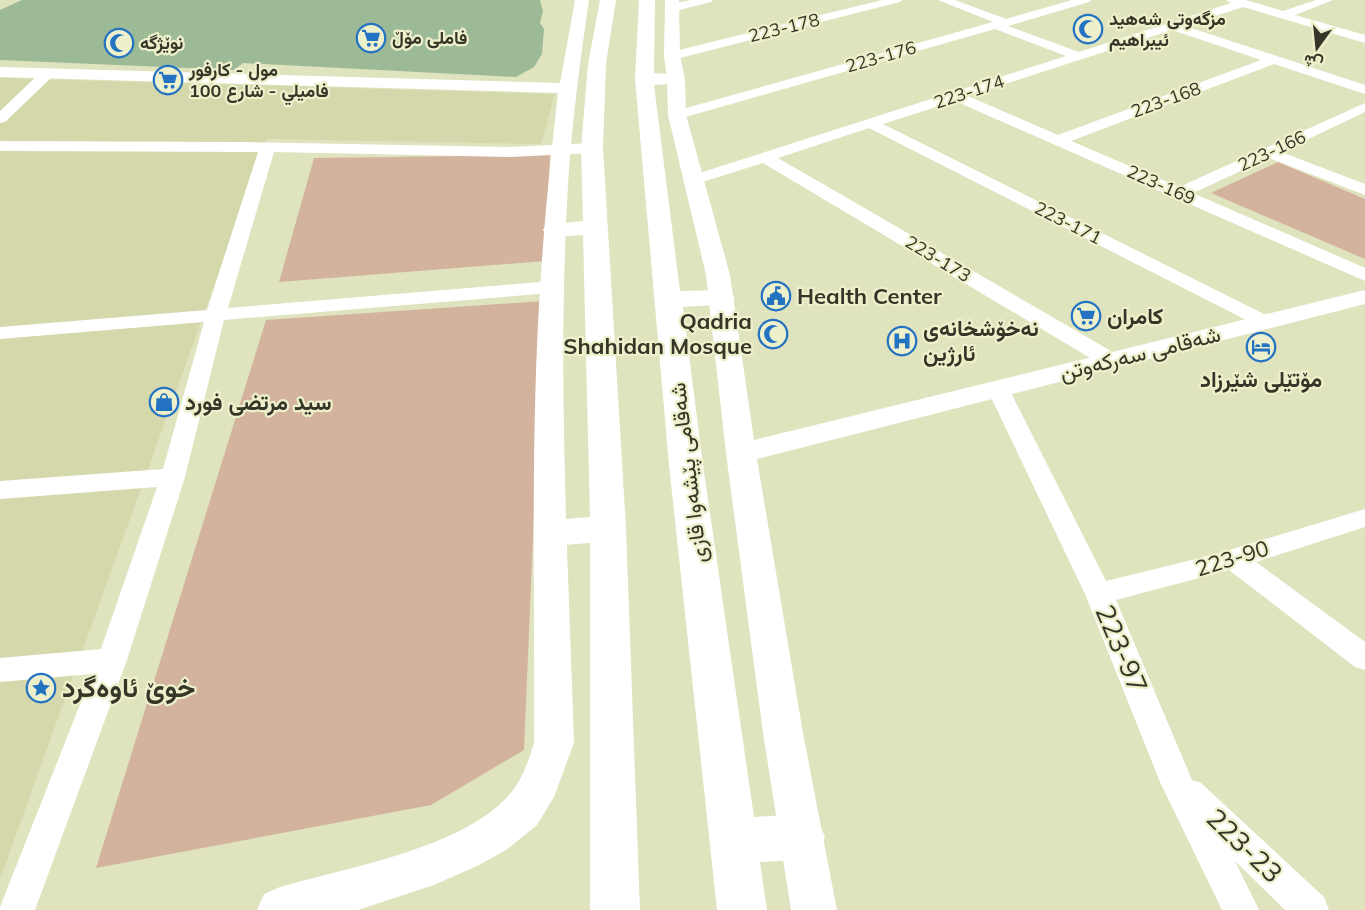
<svg xmlns="http://www.w3.org/2000/svg" width="1365" height="910" viewBox="0 0 1365 910" font-family="Mulish,Vazirmatn,sans-serif">
<rect width="100%" height="100%" fill="#dfe3be"/>
<path fill="#d4d8ab" d="M0,78L555,94L541,144L267,139L0,879Z"/>
<g fill="#d3b39e">
<path d="M550,155L546,261L279,282L314,158Z"/>
<path d="M1278,162L1365,199V259L1211,193Z"/>
<path d="M543,301L524,750L431,805L96,868L266,320Z"/>
</g>
<path fill="#9dba96" d="M22,0H540L543,11L540,23L544,29L542,54L534,67L516,77L243,63L234,70L0,60V10Z"/>
<g fill="none" stroke-linecap="round" stroke-linejoin="round">
<g fill="#fff" fill-rule="evenodd">
<path d="M691,0H713L711,2L671,12L665,8L667,5Z"/>
<path d="M882,0H902L900,2L672,60L665,56L667,53Z"/>
<path d="M938,0H955L1006,19L1072,0H1091L1089,2L1008,26L1079,52L1231,3L1226,0H1246L1283,11L1316,0H1333L1295,15L1365,35V43L1243,7L1185,26L1365,85V94L1274,64L1071,141L1179,187L1365,103V112L1281,152L1365,184V195L1269,158L1193,193L1365,268V281L955,101L883,124L1272,318L1275,322L1272,326H1258L869,128L778,158L1118,355L1121,360L1118,365L1110,366L1102,365L763,163L699,183H687L685,180L687,177L1066,56L995,29L682,118H672L670,115L672,112L993,22ZM1172,30L1261,60L1058,135L968,96Z"/>
<path d="M47,70L54,74L52,77L5,122L0,123V111L42,71Z"/>
<path d="M0,141L240,142L510,147L592,143L600,148L592,153L510,157L274,152L228,308L552,281L559,283L562,287L559,291L552,293L224,320L185,477L127,660L35,910H0V907L92,674L0,682V658L101,649L157,487L0,499V481L163,469L204,322L0,339V327L207,310L258,152L0,151Z"/>
<path d="M998,382L1006,384L1009,389L1106,581L1216,554L1365,509V527L1256,562L1365,642V670L1355,667L1229,570L1116,600L1192,780L1201,783L1324,897L1329,910H1285L1235,861L1259,910H1222L1160,782L1085,594L987,389L990,384Z"/>
</g>
<g fill="#fff" fill-rule="evenodd">
<path d="M575,0H589C580,62 572,122 568,184C557,370 568,557 574,743L554,797L537,825L506,850L479,865L434,885L358,910H257L264,894L280,887C346,868 462,848 508,796C522,781 528,762 534,743C535,587 530,430 541,274C545,213 551,153 558,93L0,77V67L560,83Z"/>
<path d="M665,0H679L680,56L685,79L686,115L730,275L754,440L1365,290V304L757,459L803,733L837,910H791L763,733L726,453L706,275L668,115L667,79L664,56Z"/>
</g>
<g fill="#fff" fill-rule="evenodd">
<path d="M600,0H616L606,64L603,148L626,528L640,910H590V543L552,546L539,542L534,533L539,524L552,520L590,517L583,235L555,237L546,235L543,230L546,225L583,221L581,148L588,64Z"/>
<path d="M639,0H655L654,73L683,75L685,79L683,83L654,85L680,291L721,290L731,292L735,298L731,304L683,307L703,465L754,817L801,814L818,821L825,837L818,853L801,860L760,862L767,910H717L669,465L635,79Z"/>
</g>
</g>
<defs>
<g id="mosque-ring" transform="scale(1.5)"><circle r="9.5" fill="#edf0ca" stroke="#2473c2" stroke-width="1.5"/><path d="M3.5-4.9A6 6 0 1 0 3.5 4.9A5 5 0 1 1 3.5-4.9Z" fill="#2473c2"/></g>
<g id="supermarket-ring" transform="scale(1.5)"><circle r="9.5" fill="#edf0ca" stroke="#2473c2" stroke-width="1.5"/><path d="M-6-5.5h2.5l.6 2H6L4.5 2H-2.5L-4.4-4H-6ZM-1.5 3.2a1.3 1.3 0 1 0 .1 0ZM3 3.2a1.3 1.3 0 1 0 .1 0Z" fill="#2473c2"/></g>
<g id="civic-ring" transform="scale(1.5)"><circle r="9.5" fill="#edf0ca" stroke="#2473c2" stroke-width="1.5"/><path d="M-.6-6.5H3V-4.5H.6V-3L4-1V1h2V6H-6V1h2V-1L-.6-3ZM-1.2 2.5V6h2.4V2.5Z" fill="#2473c2"/></g>
<g id="hospital-ring" transform="scale(1.5)"><circle r="9.5" fill="#edf0ca" stroke="#2473c2" stroke-width="1.5"/><path d="M-5-5h3v3.5h4V-5h3V5h-3V1.5h-4V5h-3Z" fill="#2473c2"/></g>
<g id="hotel-ring" transform="scale(1.5)"><circle r="9.5" fill="#edf0ca" stroke="#2473c2" stroke-width="1.5"/><path d="M-6-4.5h1.5V1H6V5H4.5V3h-9V5H-6ZM-4 0a1.8 1.8 0 1 1 3.6 0ZM.5 0V-2.5h3Q6-2.5 6 0Z" fill="#2473c2"/></g>
<g id="shop-ring" transform="scale(1.5)"><circle r="9.5" fill="#edf0ca" stroke="#2473c2" stroke-width="1.5"/><path d="M-5-2.5h2.3a2.7 3.5 0 0 1 5.4 0H5L5.5 6h-11ZM-1.5-2.5h3a1.5 2.3 0 0 0-3 0Z" fill="#2473c2"/></g>
<g id="sight-ring" transform="scale(1.5)"><circle r="9.5" fill="#edf0ca" stroke="#2473c2" stroke-width="1.5"/><path d="M0-6L1.8-2.2L6-1.7L2.9 1.2L3.7 5.4L0 3.3L-3.7 5.4L-2.9 1.2L-6-1.7L-1.8-2.2Z" fill="#2473c2"/></g>
</defs>
<g fill-rule="evenodd">
<use href="#mosque-ring" x="1088" y="29"/>
<use href="#supermarket-ring" x="371" y="38"/>
<use href="#mosque-ring" x="119" y="43"/>
<use href="#supermarket-ring" x="168" y="80"/>
<use href="#civic-ring" x="776" y="296"/>
<use href="#supermarket-ring" x="1086" y="316"/>
<use href="#mosque-ring" x="773" y="334"/>
<use href="#hospital-ring" x="902" y="341"/>
<use href="#hotel-ring" x="1261" y="347"/>
<use href="#shop-ring" x="164" y="402"/>
<use href="#sight-ring" x="41" y="688"/>
</g>
<g text-anchor="middle" stroke-width="4.5" stroke-linejoin="round" paint-order="stroke">
<g font-size="18" font-weight="bold" fill="#353628" stroke="#edf0ca" text-anchor="start">
<text x="1109" y="25">مزگەوتی شەهید<tspan x="1109" dy="21">ئیبراهیم</tspan></text>
<text x="392" y="44">فاملی مۆڵ</text>
<text x="140" y="49">نوێژگە</text>
<text x="189" y="76">مول - كارفور<tspan x="189" dy="21">فاميلي - شارع 100</tspan></text>
</g>
<g font-size="18" fill="#353628" stroke="#edf0ca">
<text transform="translate(784 28) rotate(-14)" y="6">223-178</text>
<text transform="translate(881 57) rotate(-16)" y="6">223-176</text>
<text transform="translate(969 92) rotate(-18)" y="6">223-174</text>
<text transform="translate(1166 100) rotate(-20)" y="6">223-168</text>
<text transform="translate(1272 151) rotate(-25)" y="6">223-166</text>
<text transform="translate(1161 185) rotate(24)" y="6">223-169</text>
<text transform="translate(1068 223) rotate(27)" y="6">223-171</text>
<text transform="translate(938 259) rotate(31)" y="6">223-173</text>
</g>
<g font-size="22" font-weight="bold" fill="#353628" stroke="#edf0ca" text-anchor="start">
<text x="797" y="304">Health Center</text>
<text x="1107" y="324">كامران</text>
<text x="752" y="329" text-anchor="end">Qadria<tspan x="752" dy="25">Shahidan Mosque</tspan></text>
<text x="923" y="336">نەخۆشخانەی<tspan x="923" dy="25">ئارژین</tspan></text>
<text x="1261" y="387" text-anchor="middle">مۆتێلی شێرزاد</text>
<text x="185" y="410">سيد مرتضى فورد</text>
</g>
<g font-size="22" fill="#353628" stroke="#edf0ca">
<text transform="translate(1140 353) rotate(-14)" y="8">شەقامی سەرکەوتن</text>
<text transform="translate(688 473) rotate(-97)" y="8">شەقامی پێشەوا قازی</text>
<text transform="translate(1232 558) rotate(-17)" y="8">223-90</text>
</g>
<g font-size="27" fill="#353628" stroke="#edf0ca">
<text transform="translate(1121 649) rotate(67)" y="9">223-97</text>
<text transform="translate(1244 846) rotate(44)" y="9">223-23</text>
</g>
<g font-size="27" font-weight="bold" fill="#353628" stroke="#edf0ca" text-anchor="start">
<text x="62" y="697">خوێ ئاوەگرد</text>
</g>
</g>
<g transform="translate(1317 48) rotate(195)" stroke="#edf0ca" stroke-width="4.5" paint-order="stroke">
<path d="M0-4.5L10 22L0 15L-10 22Z" fill="#353628"/>
<text y="-9" font-size="16" font-weight="bold" text-anchor="middle" fill="#353628">ش</text>
</g>
</svg>
